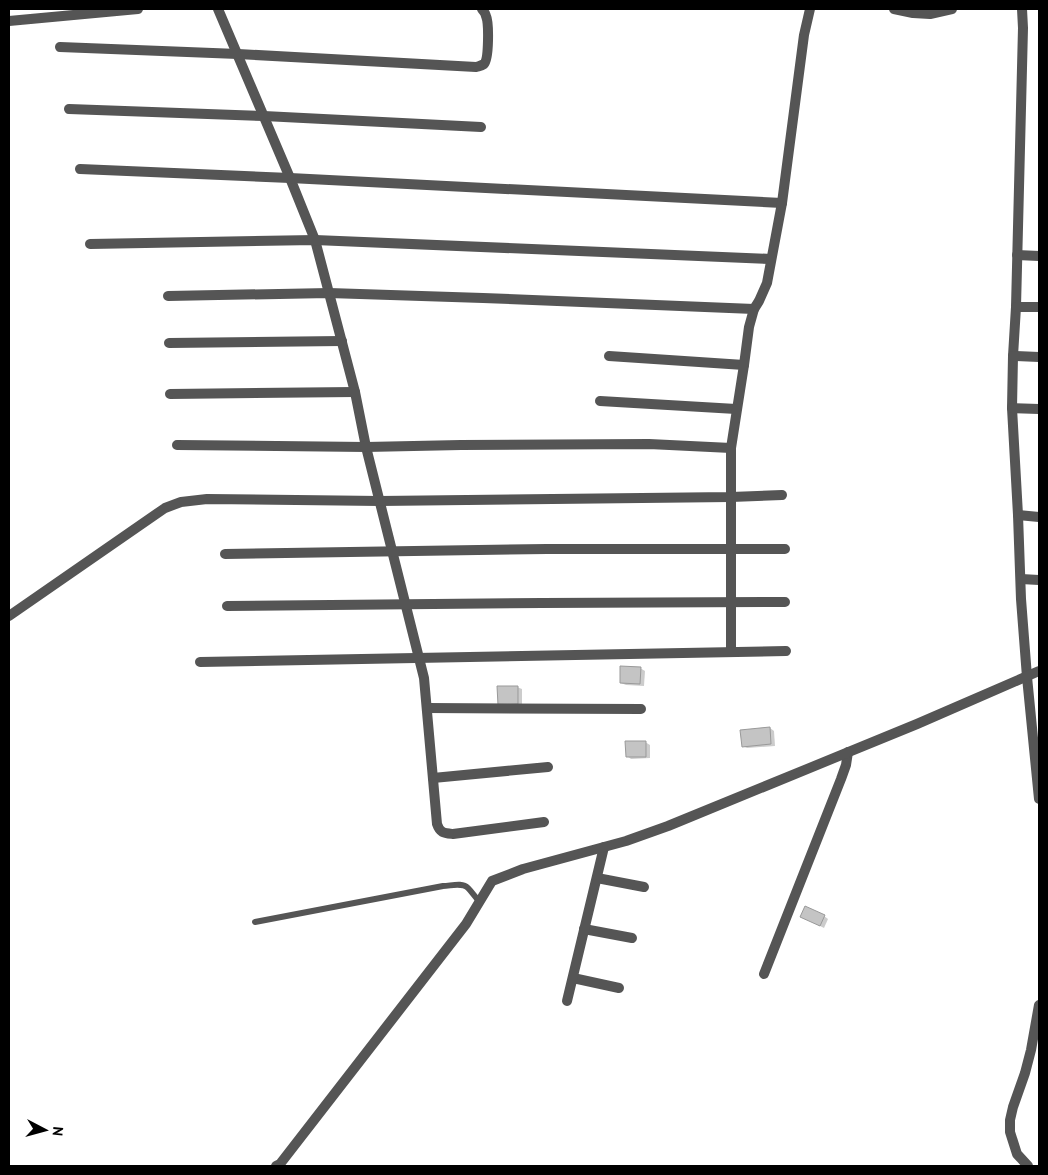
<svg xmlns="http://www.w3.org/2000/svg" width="1048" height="1175" viewBox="0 0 1048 1175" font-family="'PT Sans',sans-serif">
<rect width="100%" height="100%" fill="#fff"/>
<g fill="#0003">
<path d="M640,668L645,671L644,686L626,685L621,683Z"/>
<path d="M517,687L522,689V706L504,707Z"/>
<path d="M770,728L774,731L775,746L747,748L743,746Z"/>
<path d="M645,742L650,745V758L631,759L627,756Z"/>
<path d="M824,916L828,919L824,928L806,919Z"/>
</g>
<g fill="#c4c4c4" stroke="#999">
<path d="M620,666L641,667L640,684L620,683Z"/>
<path d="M497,686H518V704L498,705Z"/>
<path d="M770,727L771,744L742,747L740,730Z"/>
<path d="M625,741H646V757H626Z"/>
<path d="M805,906L825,915L820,926L800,917Z"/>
</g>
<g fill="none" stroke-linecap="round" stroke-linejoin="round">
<path stroke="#555" stroke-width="6" d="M255,922L443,886C451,886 462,882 468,888C472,892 475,897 479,901"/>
<g stroke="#555" stroke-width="10">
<path d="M218,9L290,178L315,240L329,293L355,392L366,447L424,678L437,824C440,833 444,833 453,834L544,822"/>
<path d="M894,9L913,13L930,14L952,9"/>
<path d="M1022,9L1023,28L1016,307L1013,356L1012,408L1018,515L1021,599L1027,677L1039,799"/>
<path d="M9,21L138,9"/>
<path d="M60,47L238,54L476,67C479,66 481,66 484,64C489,59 489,23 486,16C485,12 484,12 482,9"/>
<path d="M69,109L264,116L481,127"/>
<path d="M80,169L290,178L782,203"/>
<path d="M90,244L315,240L771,259"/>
<path d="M1017,255L1039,256"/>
<path d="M168,296L329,293L483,298L754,309"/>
<path d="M1016,307H1039"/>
<path d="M169,343L342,341"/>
<path d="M609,356L744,365"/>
<path d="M1013,356L1039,357"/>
<path d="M170,394L355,392"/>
<path d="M600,401L736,409"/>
<path d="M1012,408L1039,409"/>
<path d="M177,445L366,447L461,445L649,444L731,448"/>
<path d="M1018,515L1039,517"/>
<path d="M225,554L547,549H785"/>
<path d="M1021,579L1039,580"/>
<path d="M227,606L542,603L785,602"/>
<path d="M9,616L165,508L181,502L207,499L380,501L731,497L782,495"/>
<path d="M731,652V448L744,365L749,327L754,309L759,301L767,283L782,203L804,35L810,9"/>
<path d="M200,662L786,651"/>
<path d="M427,708L641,709"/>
<path d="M433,778L548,767"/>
<path d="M597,878L644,887"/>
<path d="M584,929L632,938"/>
<path d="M764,974L841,779L846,765L848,752"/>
<path d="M573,978L619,988"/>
<path d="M567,1001L604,847"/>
<path d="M276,1166L280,1164L466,924L492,881L523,869L626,841L668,826L917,724L1039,671"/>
<path d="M1028,1166L1017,1154L1010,1132V1120L1013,1107L1025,1073L1031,1050L1039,1005"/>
</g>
</g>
<rect width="1048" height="1175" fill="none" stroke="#000000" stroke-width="20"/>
<g transform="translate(45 1130) rotate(96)" stroke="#ffffff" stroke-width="4" paint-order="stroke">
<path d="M0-4L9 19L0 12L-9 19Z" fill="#000000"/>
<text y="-8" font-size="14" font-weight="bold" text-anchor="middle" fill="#000000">N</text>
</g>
</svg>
